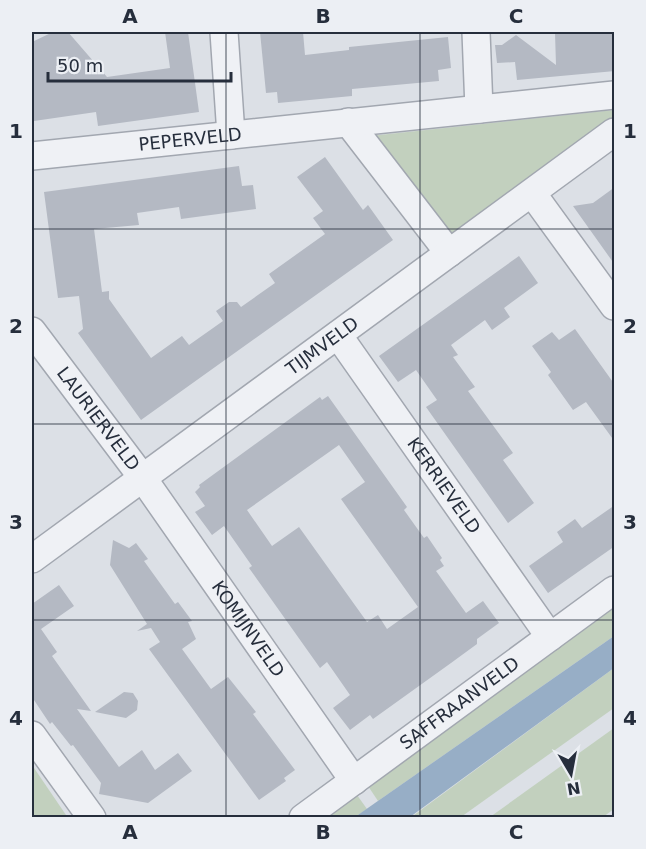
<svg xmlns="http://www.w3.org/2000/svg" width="646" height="849" viewBox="0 0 646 849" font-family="'DejaVu Sans',sans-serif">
<rect width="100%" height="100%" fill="#dce0e6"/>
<g fill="#c2d0be">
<path d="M614,110V133L458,244L370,136Z"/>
<path d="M614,602V636L378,801L364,780Z"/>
<path d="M614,668V708L461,817L410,818Z"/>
<path d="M614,728V809L603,817H490Z"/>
<path d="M32,765L66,815L67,817H32Z"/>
<path d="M352,788L367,809L355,817L311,818Z"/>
</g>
<path fill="#97aec6" d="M614,636V668L410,817H355Z"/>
<g fill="#b4b9c3" fill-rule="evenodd">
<path d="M53,32H68L107,77L170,68L165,32H188L199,112L98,126L96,112L34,121L32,113V42Z"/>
<path d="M260,32H303L305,55L349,50V47L448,37L451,68L438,70L439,81L352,89V96L278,103L277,92L266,93Z"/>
<path d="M615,32V71L517,80L515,62L497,63L495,45H502L516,35L556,65L555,33Z"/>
<path d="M325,157L363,210L368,205L393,240L141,420L78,333L83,329L79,296L58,298L44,192L239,166L242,186L253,185L256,209L181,219L179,207L137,213L139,225L94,229L102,292L109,291V299L151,358L182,336L189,345L223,321L216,311L229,302H237L241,307L275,283L269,274L325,234L313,218L323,211L297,177Z"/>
<path d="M615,187V265L573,206L593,203Z"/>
<path d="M519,256L538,283L504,308L510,317L492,330L485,320L451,345L458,355L453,357L475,387L468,391L513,453L503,460L534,503L508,523L426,407L437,400L416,370L398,382L379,356Z"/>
<path d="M575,329L615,385V442L586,402L573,410L548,375L551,372L532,346L552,332L559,340Z"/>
<path d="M328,396L407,507L404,510L424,538L427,536L442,558L440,560L444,566L436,571L466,613L483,601L499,623L477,639V644L451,663L373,719L370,715L350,730L333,708L350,695L327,662L320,668L249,568L252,566L224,526L212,535L195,512L205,506L195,492L200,487L199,485L320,397L322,400ZM339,445L365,482L341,499L418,607L387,629L378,615L367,622L299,527L272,546L247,510Z"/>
<path d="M615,505V546L548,593L529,566L563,542L557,532L575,519L582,528Z"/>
<path d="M113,540L129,548L136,543L148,559L144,561L175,604L178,602L192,621L188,622L196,639L182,649L211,689L228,677L256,712L253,714L295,770L284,778L286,781L259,800L149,649L160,642L151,628L137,631L147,624L110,565Z"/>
<path d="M59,585L74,606L41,629L57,652L52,656L91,711L77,709L119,767L142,750L155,770L178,753L192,771L148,803L99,794L101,783L73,745L71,746L52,722L50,724L32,697V604Z"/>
<path d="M124,692L133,693L138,701L137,710L126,718L95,712Z"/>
</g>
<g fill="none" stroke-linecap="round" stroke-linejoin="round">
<g stroke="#a2a7b0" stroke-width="30">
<g id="minor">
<path d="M224,32L231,135"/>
<path d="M476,32L479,109"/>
<path d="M348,122L449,253"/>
<path id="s1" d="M32,156L614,95"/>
<path d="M532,193L614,306"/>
<path id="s2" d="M32,331L142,477L354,781"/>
<path id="s3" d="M338,335L550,637"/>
<path id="s4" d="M32,559L614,132"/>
<path d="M32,735L92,818"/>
<path id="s5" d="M303,818L614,590"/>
</g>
</g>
<use href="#minor" stroke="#eff1f5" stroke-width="27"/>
</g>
<path fill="none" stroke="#262e3c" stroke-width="1.5" stroke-opacity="0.55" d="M226,32V818M420,32V818M32,229H614M32,424H614M32,620H614"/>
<g text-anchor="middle" stroke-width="6" stroke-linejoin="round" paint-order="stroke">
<g font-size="18" fill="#262e3c" stroke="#eceff4">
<text dy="6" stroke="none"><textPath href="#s1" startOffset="159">PEPERVELD</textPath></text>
<text dy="6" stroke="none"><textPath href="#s4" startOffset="360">TIJMVELD</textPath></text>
<text dy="6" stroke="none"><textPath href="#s2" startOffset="110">LAURIERVELD</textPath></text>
<text dy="6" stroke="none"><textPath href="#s3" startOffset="184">KERRIEVELD</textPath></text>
<text dy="6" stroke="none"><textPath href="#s2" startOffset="368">KOMIJNVELD</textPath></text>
<text dy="6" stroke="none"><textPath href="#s5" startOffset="194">SAFFRAANVELD</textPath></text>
</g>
</g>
<rect width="646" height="849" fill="none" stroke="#eceff4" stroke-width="66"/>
<g transform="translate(571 774) rotate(170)" stroke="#eceff4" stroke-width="4.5" paint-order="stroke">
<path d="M0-4.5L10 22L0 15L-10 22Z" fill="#262e3c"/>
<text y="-9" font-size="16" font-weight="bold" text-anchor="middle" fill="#262e3c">N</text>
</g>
<path d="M48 72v9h183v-9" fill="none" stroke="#262e3c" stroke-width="3"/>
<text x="57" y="72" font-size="18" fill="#262e3c" stroke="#eceff4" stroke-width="4.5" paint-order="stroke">50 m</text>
<rect x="33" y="33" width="580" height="783" fill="none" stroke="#262e3c" stroke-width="2"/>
<g font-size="20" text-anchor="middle" font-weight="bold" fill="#262e3c">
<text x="130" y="23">A</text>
<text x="323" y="23">B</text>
<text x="516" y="23">C</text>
<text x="16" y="138">1</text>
<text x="630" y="138">1</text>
<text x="16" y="333">2</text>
<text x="630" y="333">2</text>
<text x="16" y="529">3</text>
<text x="630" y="529">3</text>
<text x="16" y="725">4</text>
<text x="630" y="725">4</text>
<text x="130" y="839">A</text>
<text x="323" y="839">B</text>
<text x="516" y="839">C</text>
</g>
</svg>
